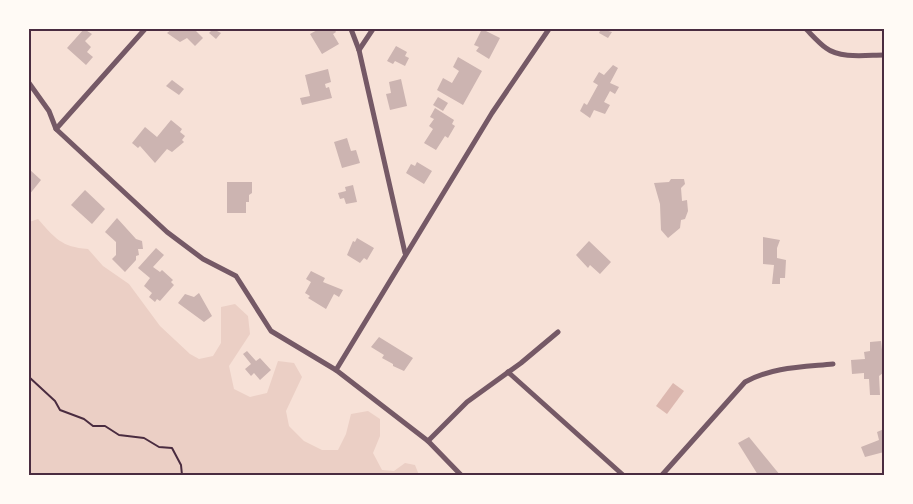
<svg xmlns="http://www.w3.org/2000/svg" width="913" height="504" viewBox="0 0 913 504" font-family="'Varela Round',sans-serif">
<rect width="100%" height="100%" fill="#f7e1d7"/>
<path fill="#ebcfc5" d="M38,219C55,238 61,247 88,249L103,266L129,284L160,326L190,354L199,359L213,356L221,343V307L235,304L248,316L250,334L229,366L234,389L250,397L267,393L278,361L294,363L302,377L286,411L289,426L304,441L322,450H338L346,434L351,414L368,411L380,419V436L373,453L382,470L394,471L405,463L415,465L419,475H29V222Z"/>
<path fill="#dcb8b0" d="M673,383L684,391L667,414L656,406Z"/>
<g fill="#ccb4b1">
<path d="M84,29L92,34L85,41L91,47L87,52L93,57L86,65L67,48Z"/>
<path d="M172,29H196L195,30L203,38L195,46L187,38L180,42L167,33Z"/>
<path d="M213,29L221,33L216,39L209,33Z"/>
<path d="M319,29H334L336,32L333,34L339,44L322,54L310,34Z"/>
<path d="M482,29L500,38L489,59L476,51L479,47L474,45Z"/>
<path d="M601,29L612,32L608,38L599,33Z"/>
<path d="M396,46L407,52L405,56L409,58L405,66L395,61L393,64L387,61Z"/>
<path d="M458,57L482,71L463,105L437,90L443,78L452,83L459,71L453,67Z"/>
<path d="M613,65L618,68L610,83L619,87L615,94L610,91L604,102L610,105L605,114L594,110L590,118L580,111L584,103L587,105L598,85L593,82L599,72L604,75Z"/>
<path d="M328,69L331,82L325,84L326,88L329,87L332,98L302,105L300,98L310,96L305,75Z"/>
<path d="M401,79L407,106L390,110L386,94L391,93L389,82Z"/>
<path d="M172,80L184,89L179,95L166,86Z"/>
<path d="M438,97L448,103L443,111L433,105Z"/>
<path d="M435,108L454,120L452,124L455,126L448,138L445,136L436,150L424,143L433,129L429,126L434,119L430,117Z"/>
<path d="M171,120L182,129L180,132L185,136L182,140L184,142L172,152L167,149L155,163L140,146L138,148L132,143L145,127L157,137Z"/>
<path d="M347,138L351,151L356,150L360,163L342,168L334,142Z"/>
<path d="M417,162L432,171L424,184L406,173L411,164L415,166Z"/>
<path d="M29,169L41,180L29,195Z"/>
<path d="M671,179H684L685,184L681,188L682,201L687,200L688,211L685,219L681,220L680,228L668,238L661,230L660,204L654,183L669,182Z"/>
<path d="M227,182H252V193L249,195V202H246V213H227Z"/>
<path d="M353,185L357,202L346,204L344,198L340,199L338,193L346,191L345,187Z"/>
<path d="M85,190L105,209L92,224L71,205Z"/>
<path d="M117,218L136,239L142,241L143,249H138L139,255L136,256V260L125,272L112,259L116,255V242L105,232Z"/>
<path d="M763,237L780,240L777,248V258L786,260L785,278H780V284H772L774,265L763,264Z"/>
<path d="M357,238L374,248L367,260L364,258L360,263L347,255L353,241L355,242Z"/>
<path d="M589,241L611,262L600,274L590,265L588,268L576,255Z"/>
<path d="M156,248L164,255L153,267L160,272L162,270L173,280L171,282L174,285L160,301L157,299L155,302L149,297L152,293L144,286L150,278L138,268Z"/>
<path d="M311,271L325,278L323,282L343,290L339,297L334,294L326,309L308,298L310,296L305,293L311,282L306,279Z"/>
<path d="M199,293L212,316L204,322L178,303L185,294L194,297Z"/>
<path d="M379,337L413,358L404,371L393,366V364L382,358L384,355L371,347Z"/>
<path d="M881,341L884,367L883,373L879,376L880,395H870L869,379H864V373L852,374L851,360L865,359L864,352L870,351V342Z"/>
<path d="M247,351L256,361L260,358L271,370L260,380L254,373L251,376L245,369L251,364L243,354Z"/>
<path d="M884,429V452L865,457L861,447L879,440L877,432Z"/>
<path d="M749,437L780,475H758L738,443Z"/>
</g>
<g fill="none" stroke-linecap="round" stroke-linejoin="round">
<path stroke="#4a2c40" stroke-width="2" d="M29,377L55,401L60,410L84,419L93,426H105L119,435L144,438L159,447L172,448L181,465L182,475"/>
<g stroke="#755966" stroke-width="5">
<path d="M351,29L359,50L405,253"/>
<path d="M806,29C812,35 819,43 826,48C840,59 867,55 884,55"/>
<path d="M359,50L373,29"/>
<path d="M29,83L49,111L56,129L167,232L203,259L236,276L271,331L336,370L428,441L461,475"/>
<path d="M56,129L145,29"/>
<path d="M336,370L492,113L549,29"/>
<path d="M508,372L623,475"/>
<path d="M428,441L467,402L521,363L558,332"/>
<path d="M662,475L745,382C772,367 802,367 833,364"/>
</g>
</g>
<rect width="913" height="504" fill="none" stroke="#fffaf5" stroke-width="60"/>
<rect x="30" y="30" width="853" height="444" fill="none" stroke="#4a2c40" stroke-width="2"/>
</svg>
